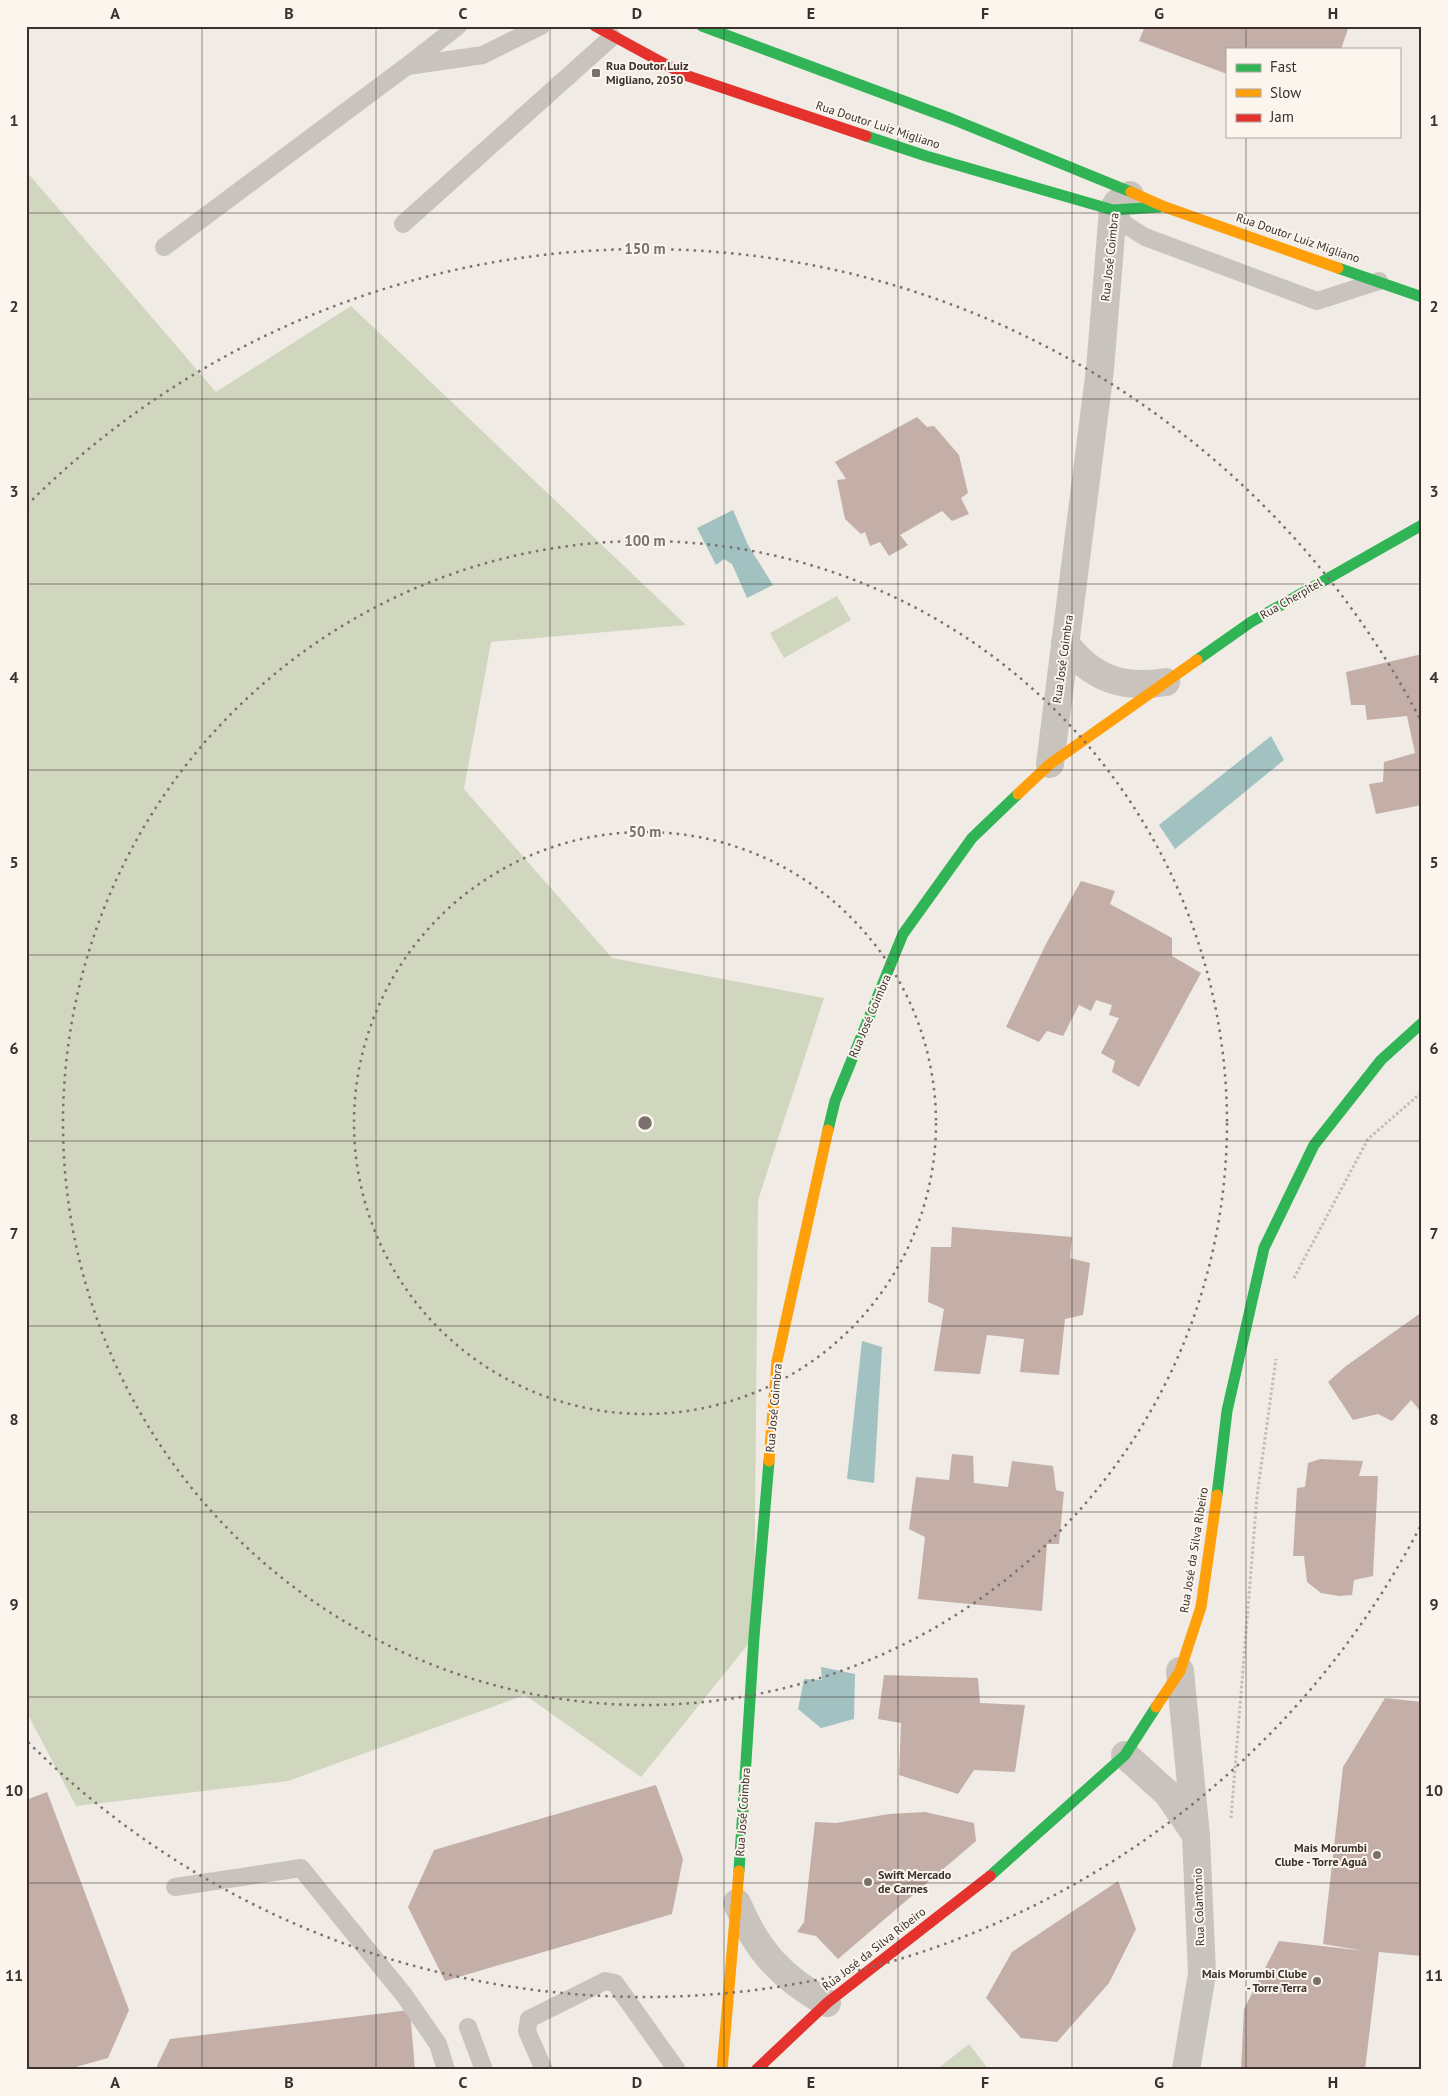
<svg xmlns="http://www.w3.org/2000/svg" width="1448" height="2096" viewBox="0 0 1448 2096" font-family="'PT Sans',sans-serif">
<rect width="100%" height="100%" fill="#f0ebe5"/>
<g fill="#d1d6bf">
<path d="M26,171L216,392L351,306L686,625L491,642L464,789L612,958L824,998L758,1200L754,1637L641,1777L525,1695L288,1781L76,1806L26,1711Z"/>
<path d="M837,596L851,620L784,658L770,633Z"/>
<path d="M969,2044L989,2070H936Z"/>
</g>
<g fill="#a1c2c1">
<path d="M733,510L748,545L773,585L747,598L732,564L724,559L716,565L697,528Z"/>
<path d="M1271,736L1284,760L1175,849L1159,825Z"/>
<path d="M862,1341L882,1347L874,1483L847,1479Z"/>
<path d="M821,1667L855,1674L854,1719L821,1728L798,1709L804,1679L822,1680Z"/>
</g>
<g fill="#c3afa7">
<path d="M1145,26H1349L1341,49H1227V74L1139,41Z"/>
<path d="M917,417L927,427L934,426L959,455L968,493L961,498L969,514L952,521L942,511L900,535L908,545L889,556L880,542L870,546L865,532L861,534L845,519L837,480L846,479L835,462Z"/>
<path d="M1422,654V805L1376,814L1369,784L1383,782L1384,762L1415,753L1407,716L1367,720L1365,705H1351L1346,672Z"/>
<path d="M1081,881L1115,891L1110,904L1172,938V956L1201,973L1139,1087L1112,1072L1115,1061L1101,1053L1119,1018L1109,1015L1112,1005L1096,1000L1091,1011L1079,1005L1063,1036L1047,1031L1039,1042L1006,1027L1046,944Z"/>
<path d="M952,1227L1072,1237L1070,1258L1090,1263L1083,1315L1065,1319L1059,1375L1020,1372L1024,1339L987,1335L980,1374L934,1371L944,1309L928,1302L931,1247H951Z"/>
<path d="M1422,1312V1413L1411,1400L1392,1421L1378,1414L1353,1420L1328,1382L1346,1366Z"/>
<path d="M952,1454L973,1456L974,1483L1008,1487L1012,1461L1053,1466L1056,1490L1064,1492L1059,1544H1047L1042,1611L918,1599L925,1537L909,1529L916,1477L949,1480Z"/>
<path d="M1320,1459L1363,1461L1359,1476H1378L1373,1576L1354,1580L1352,1595L1339,1596L1321,1593L1307,1582L1304,1556H1293L1297,1488L1305,1487L1308,1463Z"/>
<path d="M884,1675L978,1678L980,1703L1025,1705L1015,1772L974,1770L958,1794L899,1775L901,1723L878,1719Z"/>
<path d="M1385,1698L1422,1702V1956L1379,1952L1365,2070H1241L1244,2009L1279,1941L1365,1951L1323,1944L1343,1767Z"/>
<path d="M656,1785L683,1859L672,1914L445,1981L408,1907L434,1850Z"/>
<path d="M47,1792L129,2010L108,2058L65,2070H26V1800Z"/>
<path d="M925,1812L974,1823L976,1841L838,1959L816,1936L797,1932L804,1922L815,1822L836,1823L889,1814Z"/>
<path d="M1118,1881L1136,1929L1109,1983L1057,2042L1021,2038L986,1998L1012,1952Z"/>
<path d="M410,2010L415,2070H155L170,2039Z"/>
</g>
<g fill="none" stroke-linecap="round" stroke-linejoin="round">
<g stroke="#c2bbb6" stroke-width="3" stroke-dasharray="2.5 2.5" stroke-linecap="butt">
<path d="M1294,1278L1368,1139L1422,1092"/>
<path d="M1231,1818L1257,1496L1276,1359"/>
</g>
<g stroke="#c9c3be" stroke-width="18">
<path d="M408,66L483,55L541,26"/>
<path d="M1114,206L1113,210L1126,225L1145,237L1317,301L1379,281"/>
<path d="M403,224L612,37"/>
<path d="M164,247L407,66L458,26"/>
<path d="M175,1887L301,1868L404,1995L438,2044L446,2070"/>
<path d="M468,2027L484,2070"/>
<path d="M544,2070L527,2031L529,2019L605,1981L615,1983L677,2070"/>
</g>
<g stroke="#c9c3be" stroke-width="28">
<path d="M1065,643C1092,679 1123,689 1166,682"/>
<path d="M1050,764L1100,369L1113,210L1117,203L1130,195"/>
<path d="M1180,1671L1196,1836L1202,1974L1186,2070"/>
<path d="M1125,1755L1167,1793L1194,1832"/>
<path d="M737,1903C757,1951 782,1978 827,2003"/>
</g>
<g stroke="#30b455" stroke-width="11">
<path d="M702,26L952,119L1131,192"/>
<path d="M866,136L926,156L1113,210L1160,207"/>
<path d="M1338,268L1422,297"/>
<path d="M1197,660L1251,622L1422,525"/>
<path d="M828,1130L835,1101L903,934L972,838L1018,794"/>
<path d="M1217,1495L1227,1411L1264,1248L1314,1145L1381,1060L1422,1023"/>
<path d="M739,1871L754,1637L769,1461"/>
<path d="M990,1876L1125,1755L1156,1707"/>
</g>
<g stroke="#ff9f0a" stroke-width="11">
<path d="M1131,192L1165,207L1338,268"/>
<path d="M1018,794L1050,764L1197,660"/>
<path d="M769,1461L777,1361L828,1130"/>
<path d="M1156,1707L1180,1671L1201,1607L1217,1495"/>
<path d="M722,2070L739,1871"/>
</g>
<g stroke="#e5322d" stroke-width="11">
<path d="M595,26L685,75L866,136"/>
<path d="M756,2070L827,2003L990,1876"/>
</g>
</g>
<path fill="none" stroke="#3b302b" stroke-width="1" stroke-opacity="0.55" d="M202,26V2070M376,26V2070M550,26V2070M724,26V2070M898,26V2070M1072,26V2070M1246,26V49M1246,136V2070M26,213H1422M26,399H1422M26,584H1422M26,770H1422M26,955H1422M26,1141H1422M26,1326H1422M26,1512H1422M26,1697H1422M26,1883H1422"/>
<g fill="none" stroke="#7a716c" stroke-width="2.5" stroke-dasharray="2.5 5">
<circle cx="645" cy="1123" r="291"/>
<circle cx="645" cy="1123" r="582"/>
<path d="M1420 1527A874 874 0 0 1 27 1741M27 505A874 874 0 0 1 1420 719"/>
</g>
<g fill="#7a716c" stroke="#fbf5ee" stroke-width="2">
<rect x="591" y="68" width="10" height="10" rx="2.5"/>
<circle cx="1377" cy="1855" r="5"/>
<circle cx="868" cy="1882" r="5"/>
<circle cx="1317" cy="1981" r="5"/>
</g>
<g text-anchor="middle" stroke-width="4" stroke-linejoin="round" paint-order="stroke">
<g font-size="12" font-weight="bold" fill="#3b302b" stroke="#fbf5ee" text-anchor="start">
<text x="606" y="70">Rua Doutor Luiz<tspan x="606" dy="14">Migliano, 2050</tspan></text>
<text x="1367" y="1852" text-anchor="end">Mais Morumbi<tspan x="1367" dy="14">Clube - Torre Aguá</tspan></text>
<text x="878" y="1879">Swift Mercado<tspan x="878" dy="14">de Carnes</tspan></text>
<text x="1307" y="1978" text-anchor="end">Mais Morumbi Clube<tspan x="1307" dy="14">- Torre Terra</tspan></text>
</g>
<g font-size="12" fill="#3b302b" stroke="#fbf5ee">
<text transform="translate(878 125) rotate(18)" y="4">Rua Doutor Luiz Migliano</text>
<text transform="translate(1298 238) rotate(19)" y="4">Rua Doutor Luiz Migliano</text>
<text transform="translate(1110 257) rotate(-84)" y="4">Rua José Coimbra</text>
<text transform="translate(1291 599) rotate(-30)" y="4">Rua Cherpitel</text>
<text transform="translate(1063 659) rotate(-82)" y="4">Rua José Coimbra</text>
<text transform="translate(870 1016) rotate(-67)" y="4">Rua José Coimbra</text>
<text transform="translate(774 1408) rotate(-85)" y="4">Rua José Coimbra</text>
<text transform="translate(1194 1550) rotate(-81)" y="4">Rua José da Silva Ribeiro</text>
<text transform="translate(743 1812) rotate(-86)" y="4">Rua José Coimbra</text>
<text transform="translate(1199 1907) rotate(-92)" y="4">Rua Colantonio</text>
<text transform="translate(874 1949) rotate(-38)" y="4">Rua José da Silva Ribeiro</text>
</g>
</g>
<circle cx="645" cy="1123" r="8" fill="#7a716c" stroke="#fbf5ee" stroke-width="2.5"/>
<g font-size="15" text-anchor="middle" font-weight="bold" fill="#7a716c" stroke="#fbf5ee" stroke-width="4" stroke-linejoin="round" paint-order="stroke">
<text x="645" y="254">150 m</text>
<text x="645" y="546">100 m</text>
<text x="645" y="837">50 m</text>
</g>
<rect width="1448" height="2096" fill="none" stroke="#fbf5ee" stroke-width="55"/>
<rect x="1226" y="48" width="175" height="90" fill="#fbf5ee" stroke="#aea6a0"/>
<rect x="1236" y="64" width="25" height="8" fill="#30b455" stroke="#aea6a0"/>
<text x="1270" y="72" font-size="15" fill="#3b302b">Fast</text>
<rect x="1236" y="89" width="25" height="8" fill="#ff9f0a" stroke="#aea6a0"/>
<text x="1270" y="98" font-size="15" fill="#3b302b">Slow</text>
<rect x="1236" y="114" width="25" height="8" fill="#e5322d" stroke="#aea6a0"/>
<text x="1270" y="122" font-size="15" fill="#3b302b">Jam</text>
<rect x="28" y="28" width="1392" height="2040" fill="none" stroke="#3b302b" stroke-width="2"/>
<g font-size="16" text-anchor="middle" font-weight="bold" fill="#3b302b">
<text x="115" y="19">A</text>
<text x="289" y="19">B</text>
<text x="463" y="19">C</text>
<text x="637" y="19">D</text>
<text x="811" y="19">E</text>
<text x="985" y="19">F</text>
<text x="1159" y="19">G</text>
<text x="1333" y="19">H</text>
<text x="14" y="126">1</text>
<text x="1434" y="126">1</text>
<text x="14" y="312">2</text>
<text x="1434" y="312">2</text>
<text x="14" y="497">3</text>
<text x="1434" y="497">3</text>
<text x="14" y="683">4</text>
<text x="1434" y="683">4</text>
<text x="14" y="868">5</text>
<text x="1434" y="868">5</text>
<text x="14" y="1054">6</text>
<text x="1434" y="1054">6</text>
<text x="14" y="1239">7</text>
<text x="1434" y="1239">7</text>
<text x="14" y="1425">8</text>
<text x="1434" y="1425">8</text>
<text x="14" y="1610">9</text>
<text x="1434" y="1610">9</text>
<text x="14" y="1796">10</text>
<text x="1434" y="1796">10</text>
<text x="14" y="1981">11</text>
<text x="1434" y="1981">11</text>
<text x="115" y="2088">A</text>
<text x="289" y="2088">B</text>
<text x="463" y="2088">C</text>
<text x="637" y="2088">D</text>
<text x="811" y="2088">E</text>
<text x="985" y="2088">F</text>
<text x="1159" y="2088">G</text>
<text x="1333" y="2088">H</text>
</g>
</svg>
